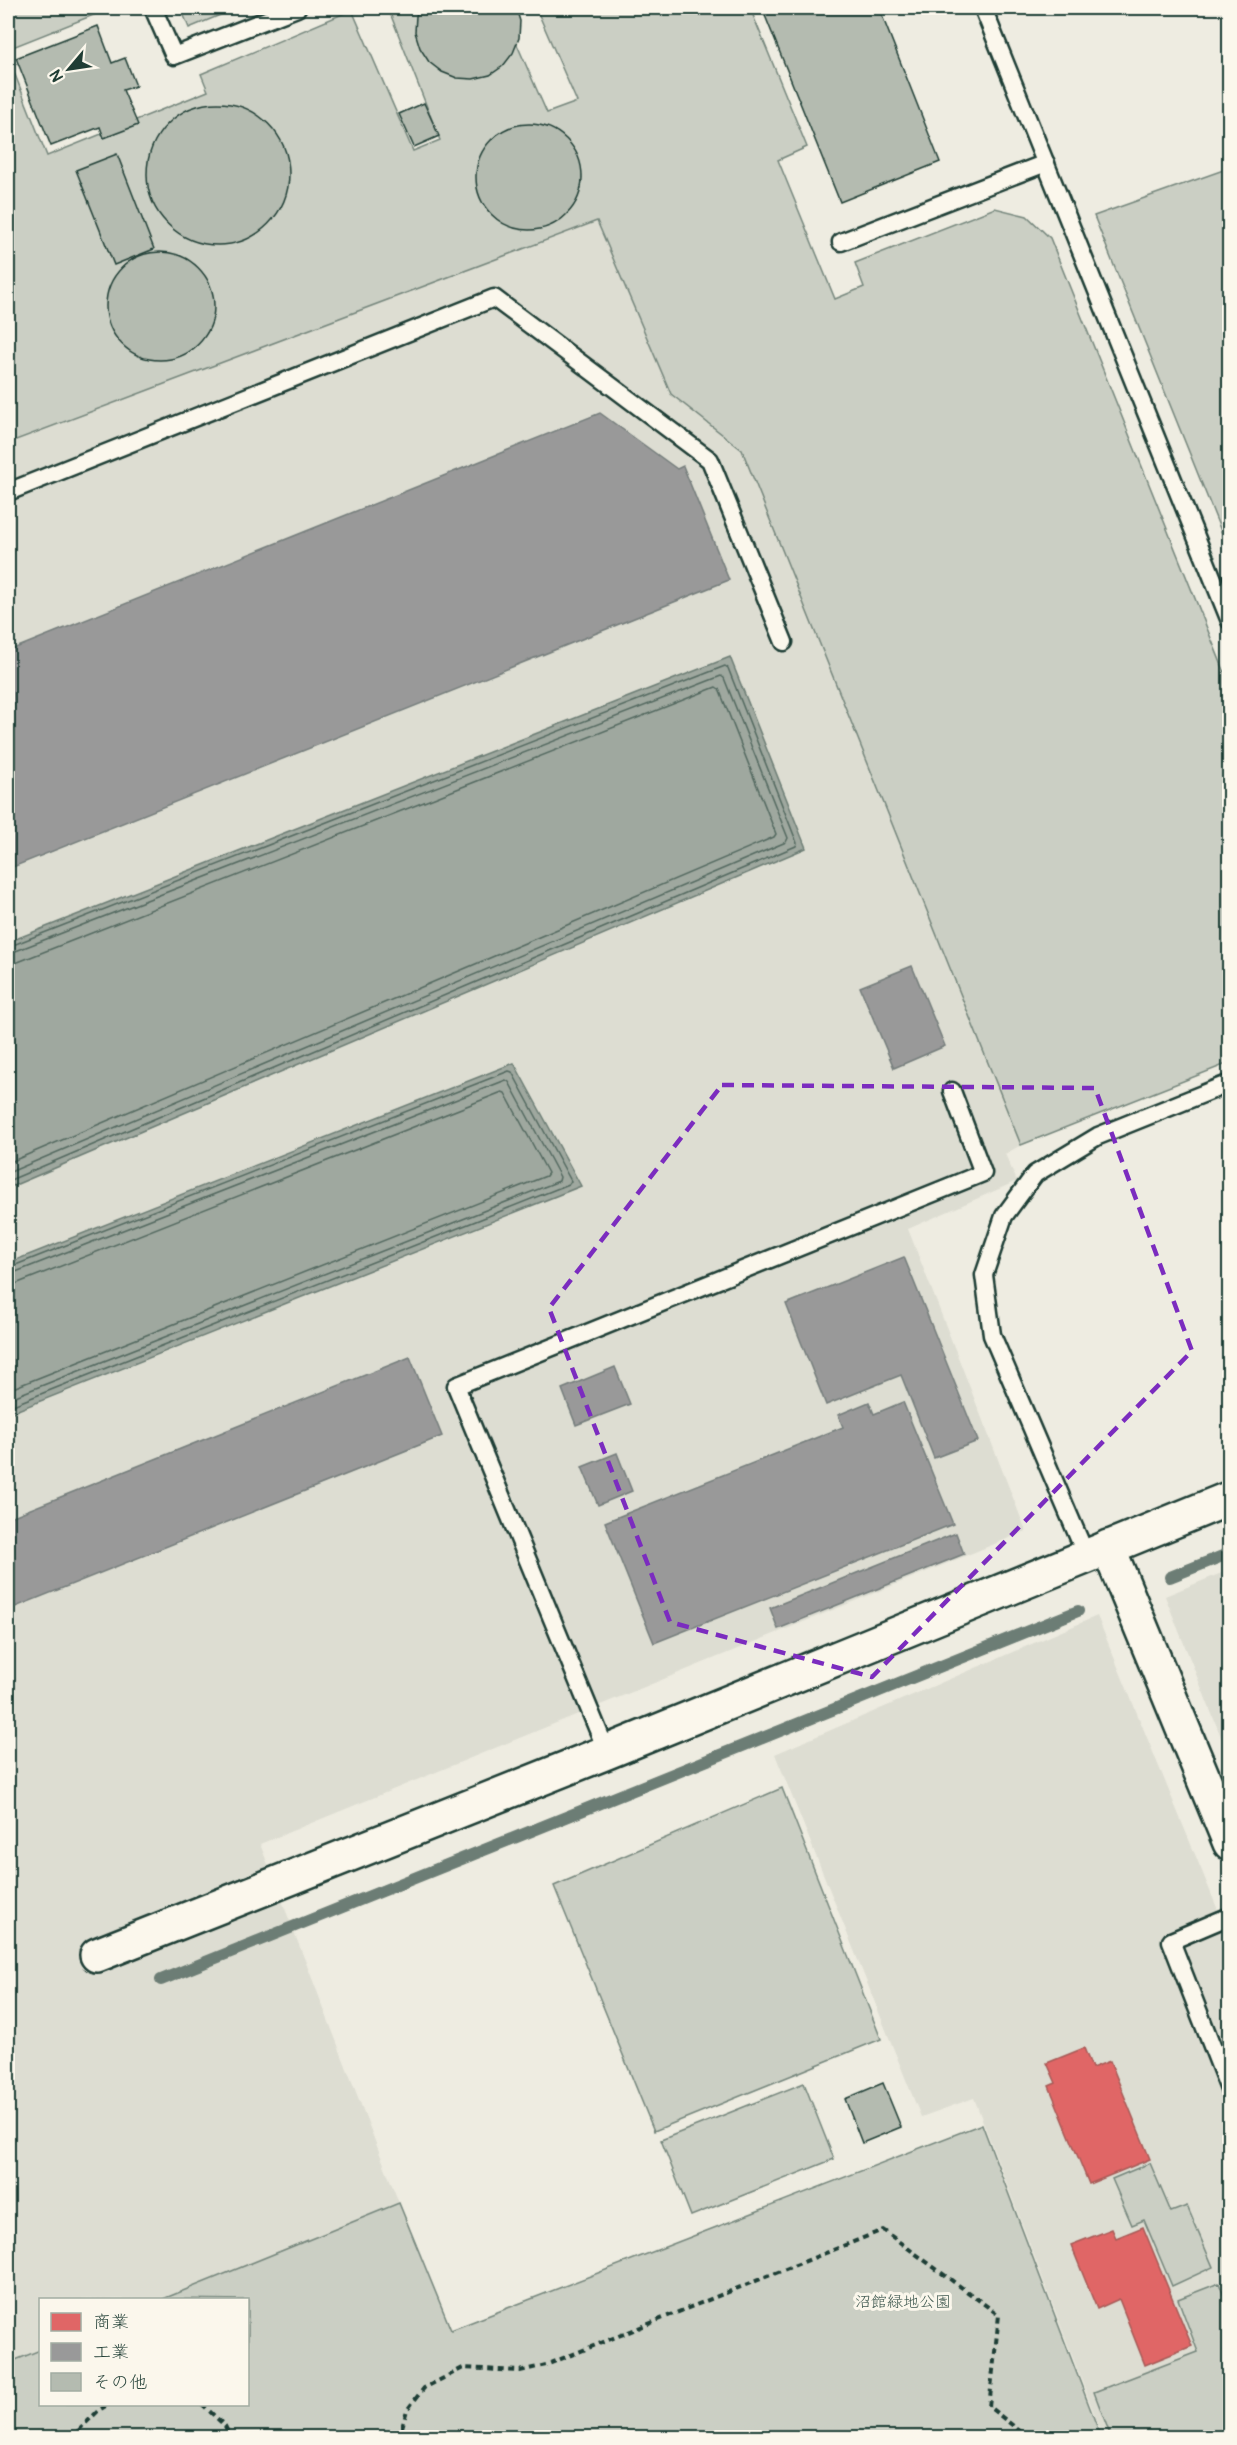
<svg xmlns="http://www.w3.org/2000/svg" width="1237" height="2445" viewBox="0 0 1237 2445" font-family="Pangolin,'Klee One',sans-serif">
<rect width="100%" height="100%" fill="#eeece1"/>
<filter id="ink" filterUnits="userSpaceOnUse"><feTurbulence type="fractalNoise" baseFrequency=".0167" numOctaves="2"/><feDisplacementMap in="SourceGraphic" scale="12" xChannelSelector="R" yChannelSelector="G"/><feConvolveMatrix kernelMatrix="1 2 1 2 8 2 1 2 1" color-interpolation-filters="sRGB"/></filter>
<g filter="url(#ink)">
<g fill="#ddddd2">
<path d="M597,221L671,394L742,449L1021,1145L1005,1154L1017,1181L908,1229L1026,1531L260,1844L399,2203L163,2299L40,2300V2350L8,2363V443Z"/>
<path d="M1229,1570V1757L1165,1596Z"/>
<path d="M1097,1616L1229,1937V2437H1103L974,2098L921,2117L775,1754Z"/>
</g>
<g fill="#cbcfc4" stroke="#75867c" stroke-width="1.5">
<path d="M8,8H111L8,49Z"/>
<path d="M181,8H237L189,28Z"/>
<path d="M388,8H501L547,113L577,102L536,8H750L807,147L778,160L835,299L864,287L855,263L995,208L1027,216L1050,238L1229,683V1063L1021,1145L742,450L671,394L597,221L8,443V57L47,156L208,91L201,74L352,10L413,151L440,140Z"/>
<path d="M1229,168H1230L1229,551L1094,216Z"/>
<path d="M782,1788L881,2039L654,2131L554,1886Z"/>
<path d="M804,2083L834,2159L691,2216L661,2140Z"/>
<path d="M982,2124L1101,2437H8V2363L40,2350V2404H248V2300L163,2299L399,2203L451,2330Z"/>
<path d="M1150,2163L1171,2212L1187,2206L1213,2267L1172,2286L1144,2220L1132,2225L1112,2179Z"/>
<path d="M1219,2283L1229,2309V2347L1224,2350L1229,2365V2435L1222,2438L1111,2437L1094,2392L1198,2352L1178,2299Z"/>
</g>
<g fill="#9fa89f" stroke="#6c7d74" stroke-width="1.5">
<path d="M730,657L806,848L8,1188V942Z"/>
<path d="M514,1063L581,1186L8,1414V1263Z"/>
</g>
<g fill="#e06666" stroke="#a65a57" stroke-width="1.5">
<path d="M1084,2048L1092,2068L1110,2061L1150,2159L1089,2184L1049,2086L1056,2083L1047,2063Z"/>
<path d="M1143,2227L1192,2346L1145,2365L1119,2299L1097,2309L1071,2245L1112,2229L1116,2238Z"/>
</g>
<g fill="#999" stroke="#747d7b" stroke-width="1.5">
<path d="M600,413L677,469L683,466L729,580L8,869V651Z"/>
<path d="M912,966L945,1046L894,1068L860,987Z"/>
<path d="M904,1257L978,1441L934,1458L901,1375L826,1405L786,1304Z"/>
<path d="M410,1357L442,1436L8,1610V1518Z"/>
<path d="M615,1367L630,1404L576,1425L562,1389Z"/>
<path d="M869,1402L874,1414L903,1402L953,1524L654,1643L605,1522L843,1427L838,1415Z"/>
<path d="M617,1453L632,1491L598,1505L582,1467Z"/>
<path d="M956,1533L964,1554L778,1629L770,1608Z"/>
</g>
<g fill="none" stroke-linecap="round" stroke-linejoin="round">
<g stroke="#52685f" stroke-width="1.5">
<path d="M8,947L725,666L728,668L797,843L796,846L8,1181"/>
<path d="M8,954L721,676L724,678L788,838L786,842L8,1173"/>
<path d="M8,963L18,962L716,687L719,689L776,834L774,837L8,1163"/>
<path d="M8,1268L509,1071L512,1072L571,1181L569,1184L8,1407"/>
<path d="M8,1275L506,1080L509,1082L560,1177L559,1181L8,1399"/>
<path d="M8,1284L18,1283L502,1092L505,1093L548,1173L546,1176L8,1390"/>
</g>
<g stroke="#6c7d74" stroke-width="12">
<path d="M1170,1577L1230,1553"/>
<path d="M161,1980L1078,1611"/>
</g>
</g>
<g fill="#b4bbb0" stroke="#1f3d34" stroke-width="1.5">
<path d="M419,8H516L520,21L519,38L513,53L503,66L490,75L473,79L457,78L442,72L429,62L420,48L415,32L416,16Z"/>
<path d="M762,8H879L940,162L840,202Z"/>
<path d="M98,26L112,63L125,58L136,86L123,90L138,125L104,138L100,127L51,146L16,58Z"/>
<path d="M424,103L439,136L414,147L399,114Z"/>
<circle cx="218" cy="174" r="71"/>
<circle cx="529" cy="177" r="53"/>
<path d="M117,154L154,249L114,265L76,170Z"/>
<circle cx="160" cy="306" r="54"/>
<path d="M883,2083L901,2127L862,2143L845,2099Z"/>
</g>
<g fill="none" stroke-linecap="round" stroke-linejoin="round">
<g stroke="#1f3d34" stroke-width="21">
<g id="lane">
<path d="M153,8L174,56L297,8"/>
<path d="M983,8L1230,621"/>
<path d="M841,242L1046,163"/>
<path d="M8,492L494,298L710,460L784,642"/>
<path d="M1086,1555L992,1335L984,1275L1004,1216L1035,1174L1098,1136L1230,1083"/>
<path d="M607,1752L456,1386L983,1173L952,1091"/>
<path d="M1230,1916L1171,1941L1230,2092"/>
</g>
</g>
<g stroke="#1f3d34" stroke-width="38">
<g id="secondary">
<path d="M1108,1547L1230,1843"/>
<path d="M97,1955L607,1752L1230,1498"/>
</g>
</g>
<g stroke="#1f3d34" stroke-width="4" stroke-dasharray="6 4.5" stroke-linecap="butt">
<path d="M202,2404L225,2426L231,2438"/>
<path d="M71,2438L99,2410L109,2404"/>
<path d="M399,2438L407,2410L424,2388L463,2368L520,2371L546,2365L883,2230L999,2315L989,2407L1029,2438"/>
</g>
<use href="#lane" stroke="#fbf7ec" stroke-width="16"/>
<use href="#secondary" stroke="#fbf7ec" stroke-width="33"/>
</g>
</g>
<path fill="none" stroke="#7b2cbf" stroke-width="4.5" stroke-dasharray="12 8" stroke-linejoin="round" d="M722,1085L1095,1088L1192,1351L872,1677L670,1622L549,1308Z"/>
<g text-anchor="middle" stroke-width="6" stroke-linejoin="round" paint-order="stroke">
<g font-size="16" fill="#415a51" stroke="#fbf7ec">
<text x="903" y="2307">沼館緑地公園</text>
</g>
</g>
<rect width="1237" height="2445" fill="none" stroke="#fbf7ec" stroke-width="30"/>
<rect x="15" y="15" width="1207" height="2415" fill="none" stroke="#1f3d34" stroke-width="2" filter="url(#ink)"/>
<rect x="39" y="2298" width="210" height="108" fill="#fbf7ec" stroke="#a3ada2" stroke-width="1.5"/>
<rect x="51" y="2313" width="30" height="18" fill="#e06666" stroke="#a3ada2" stroke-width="1.5"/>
<text x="93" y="2328" font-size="18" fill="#1f3d34">商業</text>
<rect x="51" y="2343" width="30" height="18" fill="#999999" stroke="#a3ada2" stroke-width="1.5"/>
<text x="93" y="2358" font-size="18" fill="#1f3d34">工業</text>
<rect x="51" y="2373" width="30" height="18" fill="#b4bbb0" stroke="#a3ada2" stroke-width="1.5"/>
<text x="93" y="2388" font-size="18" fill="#1f3d34">その他</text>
<g transform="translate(69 69) rotate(241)" stroke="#fbf7ec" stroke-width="4.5" paint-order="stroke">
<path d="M0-4.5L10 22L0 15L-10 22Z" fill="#1f3d34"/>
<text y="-9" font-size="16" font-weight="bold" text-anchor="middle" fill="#1f3d34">N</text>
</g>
</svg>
